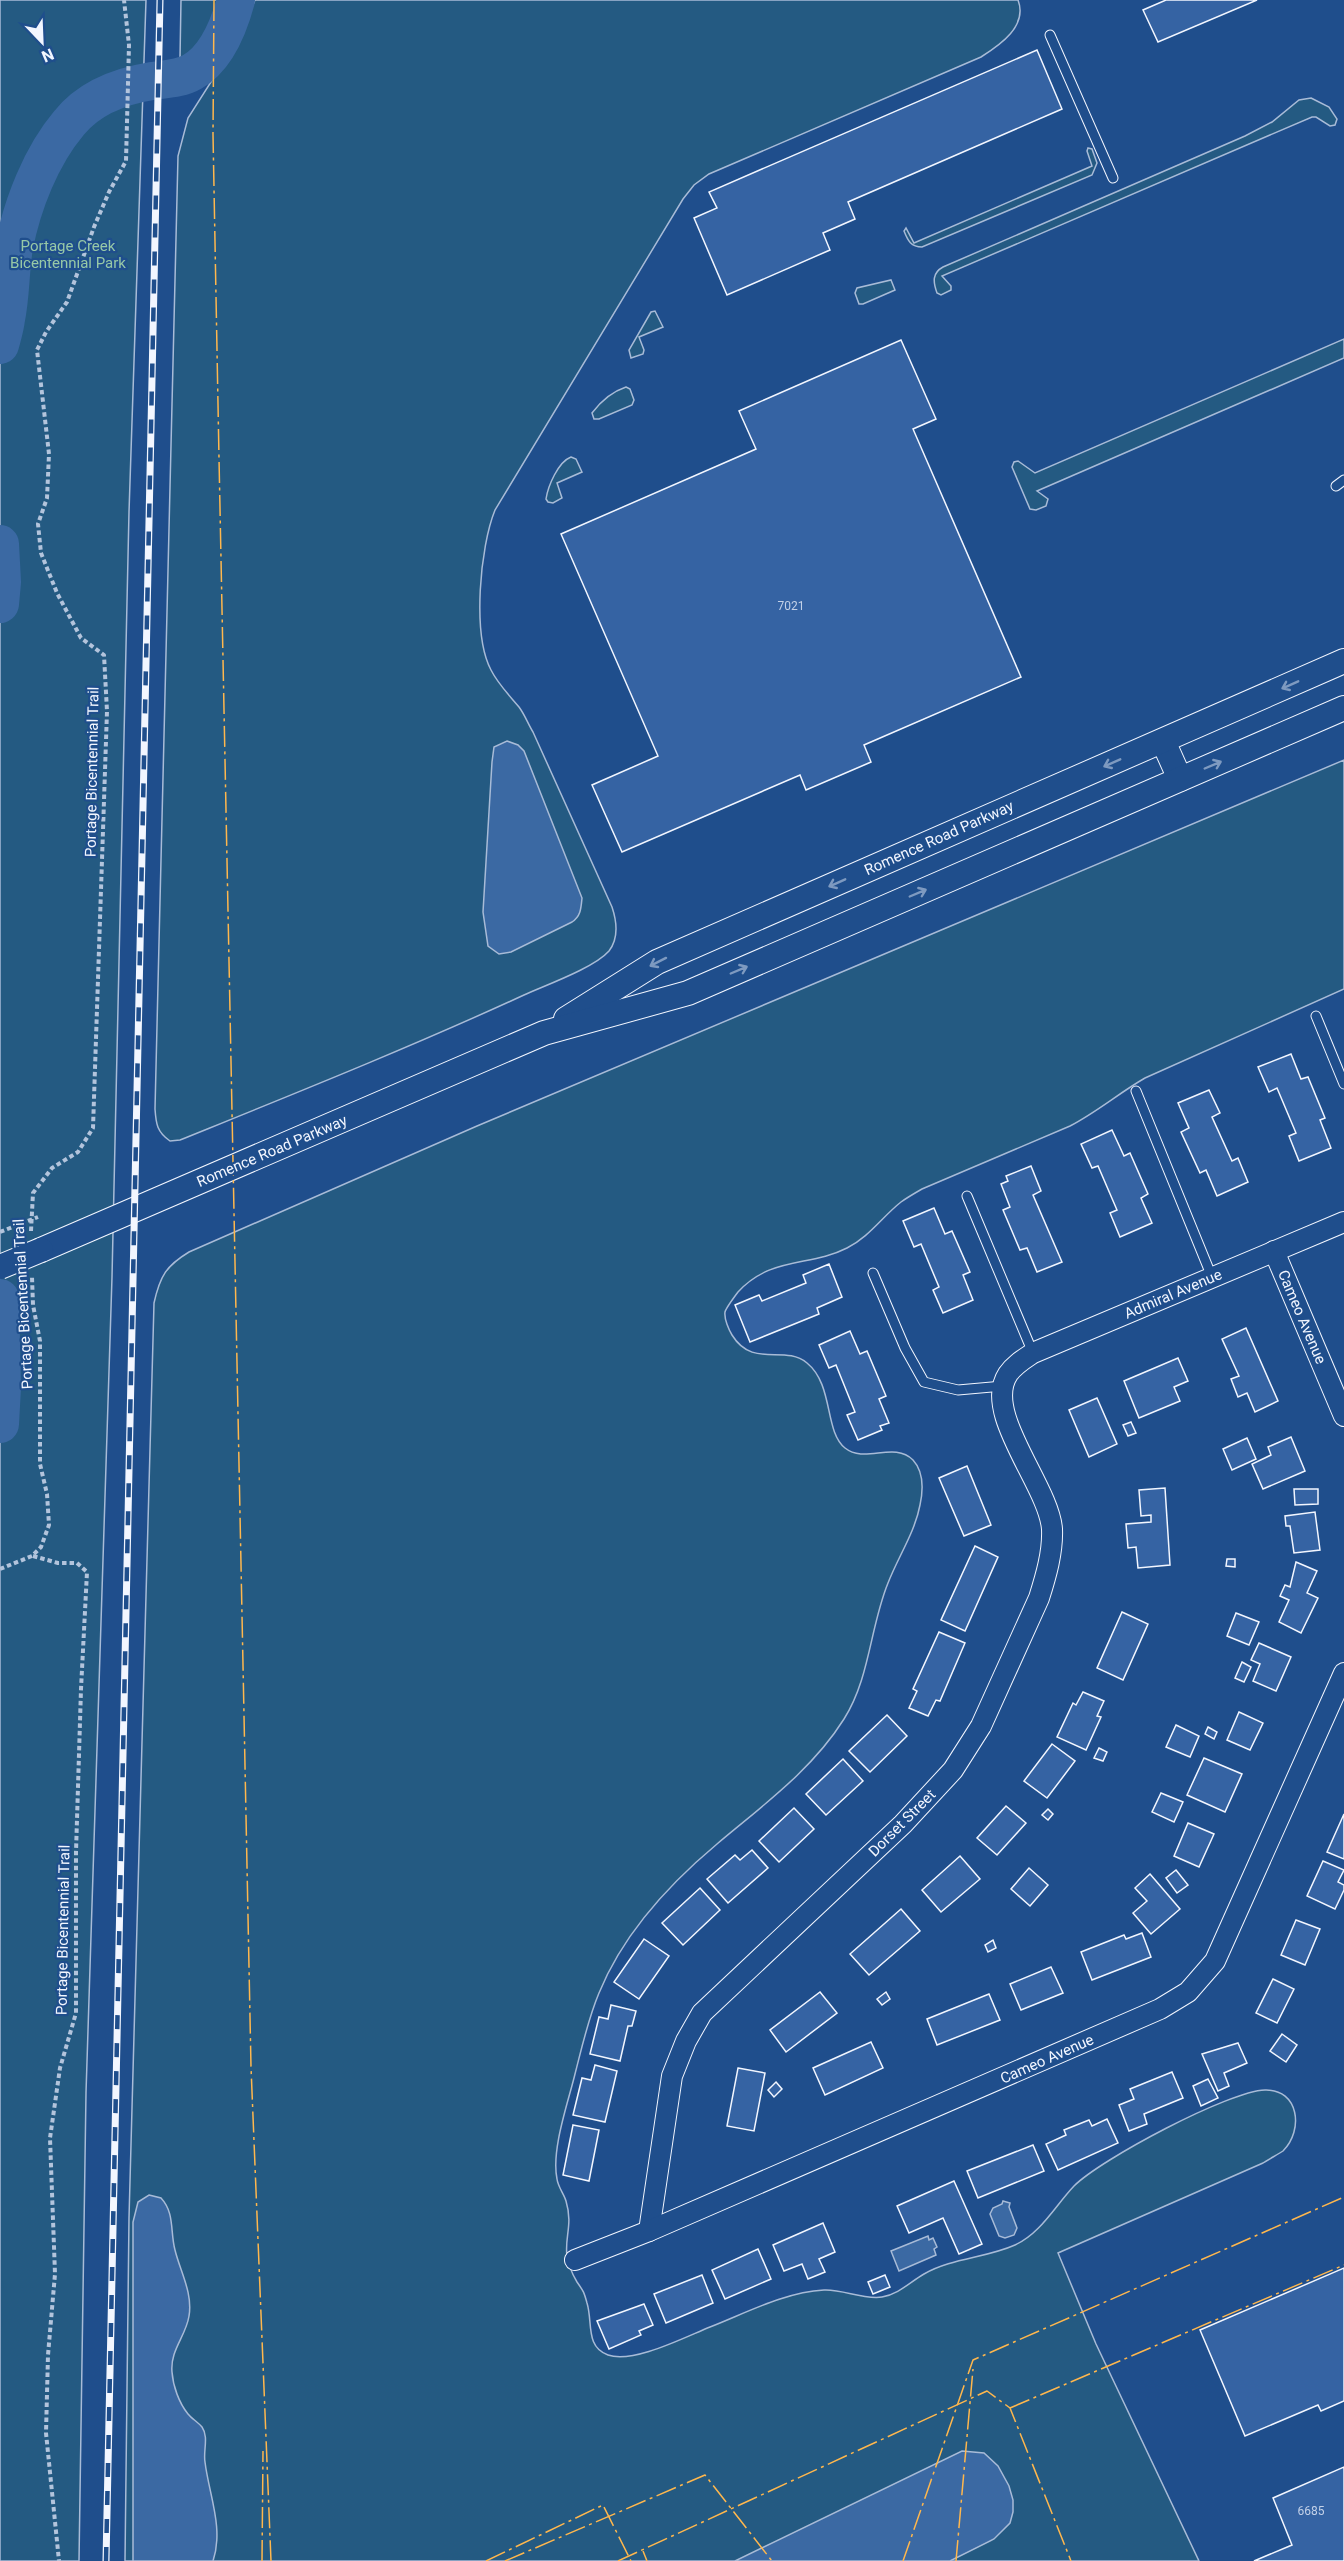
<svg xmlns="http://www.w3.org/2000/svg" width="1344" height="2561" viewBox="0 0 1344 2561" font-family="Roboto,sans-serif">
<rect width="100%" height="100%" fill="#1f4e8c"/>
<g fill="#245a82" stroke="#a8bbd7" stroke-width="1.5">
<path d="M0,0H146L129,512L112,1277L86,2093L79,2561H0Z"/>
<path d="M181,0H224C218,24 210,47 188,61L180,58Z"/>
<path d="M255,0H1018C1028,26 1000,45 981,57L709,174L694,185L683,199L495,510C480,547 472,634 491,670C498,684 509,695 519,707C525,715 528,724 533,732L612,907C617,922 619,938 609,951C594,968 546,985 524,995C411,1047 296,1093 180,1140L170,1141C157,1132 156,1124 155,1109L178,156L188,118L239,38Z"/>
<path d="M1311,98L1329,107L1337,119L1335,125L1330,126L1316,117H1312L942,276L951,286V290L941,295L937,293C933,282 932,273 943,267L1245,136L1272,122L1299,100Z"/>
<path d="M1088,148L1092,149L1097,163L1092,175L922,247C911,247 908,241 904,231L906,228L914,243L1092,166L1087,151Z"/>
<path d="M891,280L895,290L863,304H859L855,293L857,288Z"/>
<path d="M655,311L663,327L639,337L644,350L643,354L631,358L629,350L651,312Z"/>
<path d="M1344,339V358L1037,491L1048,499L1046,506L1036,510L1030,509L1012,467L1014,462L1018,461L1035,473Z"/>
<path d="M626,387L630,389L634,400L632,405L599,419H594L592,413C601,401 611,392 626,387Z"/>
<path d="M571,457L576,459L582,472L557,483L562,498L553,503L548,502L546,499C548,486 558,462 571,457Z"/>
<path d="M1344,760V989L1145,1078C1119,1093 1097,1112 1070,1126L922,1189C915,1193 908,1197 901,1202C882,1217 869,1237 847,1248C810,1267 771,1256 738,1292C735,1296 726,1308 725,1312C724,1319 729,1330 732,1335C753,1369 784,1344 807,1363C834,1385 824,1431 845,1448C865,1464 894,1441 913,1460C924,1472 923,1491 920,1505C915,1532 898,1557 888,1583C870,1627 870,1678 844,1719C812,1770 762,1806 717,1844C668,1885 623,1934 599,1993C588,2019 582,2047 575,2074C568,2103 551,2150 557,2179C558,2187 564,2194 566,2201C576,2234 555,2245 577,2282C584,2292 584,2292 587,2303C593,2322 585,2347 608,2355C633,2364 685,2337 710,2327C746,2313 785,2292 824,2290C843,2289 863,2300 882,2297C899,2294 910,2282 924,2274C952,2258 986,2258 1015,2245C1041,2233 1055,2206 1074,2186C1101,2159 1229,2091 1265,2090C1299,2089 1304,2130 1283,2151C1280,2153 1266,2161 1263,2163L1058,2253L1096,2344L1199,2561H125L129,2218L154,1303C160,1276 166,1266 189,1252L477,1126Z"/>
</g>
<g fill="#3b69a3" stroke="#a8bbd7" stroke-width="1.5">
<path d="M507,741L518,745L524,751L582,898C581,908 581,916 572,922L511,952L499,954L488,946L483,912L492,762L494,747Z"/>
<path d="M149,2195L161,2198C175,2213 170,2232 175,2250C180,2271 193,2293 189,2316C186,2336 170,2350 172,2372C173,2386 179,2403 188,2414C192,2419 198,2422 202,2427C209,2437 203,2451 205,2462C209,2495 224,2528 213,2561H133V2222L138,2202Z"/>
<path d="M1003,2201L1010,2203L1009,2207L1017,2228L1014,2235L1005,2238L999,2236L990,2214L993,2208L1002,2204Z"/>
<path d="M928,2236L929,2240L933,2238L937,2247L934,2249L936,2255L899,2271L891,2251Z"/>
<path d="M962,2451L984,2453L998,2466L1009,2486L1013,2500V2512L1010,2523L994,2539L950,2561H735Z"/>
</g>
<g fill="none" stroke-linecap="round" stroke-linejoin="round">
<g stroke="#3b69a3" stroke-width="38">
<path d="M0,345C2,337 5,328 6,319C11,295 10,271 14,247C22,205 41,156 69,123C89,98 121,86 152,81C165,79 180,79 192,72C217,58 229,26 236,0"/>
<path d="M0,544L2,582L0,604"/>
<path d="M0,1298L2,1387L0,1424"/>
</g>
</g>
<g fill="#3563a3" stroke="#f2f6ff" stroke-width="1.5">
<path d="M1166,0H1257L1158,42L1143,10Z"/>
<path d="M1037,50L1062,109L848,202L855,219L823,233L830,250L727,295L694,218L717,208L709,192Z"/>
<path d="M901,340L936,419L913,429L1021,677L864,745L871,762L806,790L800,775L622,852L592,785L658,756L561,534L756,449L739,411Z"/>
<path d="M1291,1054L1301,1079L1308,1077L1325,1118L1320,1120L1331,1148L1299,1161L1289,1136L1296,1133L1277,1088L1269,1092L1258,1067Z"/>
<path d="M1209,1090L1220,1113L1212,1117L1232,1161L1238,1158L1248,1182L1217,1196L1206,1170L1200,1173L1181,1132L1189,1128L1178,1103Z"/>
<path d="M1112,1130L1124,1156L1130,1153L1148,1194L1141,1198L1152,1223L1120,1237L1110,1213L1117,1210L1098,1166L1092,1168L1081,1144Z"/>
<path d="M1031,1166L1041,1191L1033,1195L1062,1262L1037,1272L1027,1248L1020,1250L1003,1210L1010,1207L1001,1184L1008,1181L1006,1176Z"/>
<path d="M934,1208L945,1234L952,1231L970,1272L963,1275L973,1300L943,1313L933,1290L939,1287L921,1244L914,1247L903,1221Z"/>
<path d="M829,1264L842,1297L817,1308L819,1314L750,1342L735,1305L759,1295L762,1301L806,1283L803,1275Z"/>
<path d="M1246,1328L1278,1401L1255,1412L1247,1393L1238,1397L1231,1379L1239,1376L1222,1339Z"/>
<path d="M850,1331L860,1354L867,1351L886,1396L879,1399L889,1423L880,1426L882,1430L858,1440L847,1415L855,1412L836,1365L829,1368L819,1345Z"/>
<path d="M1178,1358L1188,1381L1174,1387L1180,1401L1139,1418L1124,1381Z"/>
<path d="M1097,1398L1117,1444L1089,1457L1069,1410Z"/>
<path d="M1131,1422L1136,1433L1128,1436L1123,1425Z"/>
<path d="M1291,1437L1305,1471L1263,1489L1252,1464L1271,1455L1268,1447Z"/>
<path d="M1247,1438L1256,1459L1232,1470L1223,1449Z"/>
<path d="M967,1466L991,1525L964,1536L939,1478Z"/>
<path d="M1165,1488L1170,1565L1138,1568L1136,1547L1128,1548L1126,1524L1151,1522V1515L1141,1516L1139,1490Z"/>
<path d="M1294,1489H1318V1504L1295,1505Z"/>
<path d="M1315,1512L1320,1550L1294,1553L1290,1526H1286L1285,1516Z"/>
<path d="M975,1546L998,1557L965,1631L941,1620Z"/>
<path d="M1227,1559H1235V1567L1226,1566Z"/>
<path d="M1296,1562L1317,1571L1307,1593L1318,1598L1301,1633L1279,1622L1289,1600L1280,1596L1285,1585L1290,1587Z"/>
<path d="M1122,1612L1148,1624L1123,1680L1097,1668Z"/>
<path d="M1236,1613L1259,1622L1249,1645L1227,1636Z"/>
<path d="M939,1632L965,1643L940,1701L936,1700L928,1716L909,1708L917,1691L913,1689Z"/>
<path d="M1259,1643L1291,1657L1276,1691L1253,1681L1260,1664L1251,1660Z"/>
<path d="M1242,1662L1251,1667L1244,1682L1235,1678Z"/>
<path d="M1083,1692L1104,1701L1097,1716L1101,1717L1086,1750L1057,1737L1073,1703L1076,1705Z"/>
<path d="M1239,1712L1263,1723L1250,1750L1227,1740Z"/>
<path d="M887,1715L907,1736L870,1772L849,1751Z"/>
<path d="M1176,1725L1199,1736L1190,1757L1166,1747Z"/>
<path d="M1208,1727L1217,1732L1214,1739L1205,1734Z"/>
<path d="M1052,1744L1075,1761L1047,1798L1024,1781Z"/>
<path d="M1099,1748L1107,1752L1103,1761L1094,1758Z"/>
<path d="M1204,1758L1242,1774L1225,1812L1187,1795Z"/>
<path d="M843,1759L863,1781L826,1815L806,1794Z"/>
<path d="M1161,1793L1183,1802L1174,1822L1152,1812Z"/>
<path d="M1006,1806L1026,1823L997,1855L977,1838Z"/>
<path d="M794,1808L814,1829L779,1862L759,1841Z"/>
<path d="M1048,1809L1053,1814L1048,1820L1042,1815Z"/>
<path d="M1344,1814V1859L1327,1852Z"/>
<path d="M1188,1823L1214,1834L1199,1867L1174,1856Z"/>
<path d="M752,1850L768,1868L728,1903L707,1879L735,1855L740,1860Z"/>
<path d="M960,1856L980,1879L941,1912L922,1890Z"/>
<path d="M1323,1861L1344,1870L1338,1882L1344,1885V1890L1335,1909L1307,1896Z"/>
<path d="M1029,1868L1048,1885L1030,1906L1011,1889Z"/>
<path d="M1176,1870L1188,1885L1177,1893L1166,1878Z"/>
<path d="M1150,1874L1180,1909L1151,1934L1133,1913L1147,1901L1135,1888Z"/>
<path d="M700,1888L720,1910L683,1945L662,1923Z"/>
<path d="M901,1909L920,1931L869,1975L850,1954Z"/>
<path d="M1296,1920L1320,1929L1305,1965L1281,1955Z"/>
<path d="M1142,1933L1151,1957L1092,1980L1081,1952L1124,1935L1126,1939Z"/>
<path d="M644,1939L669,1956L639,1999L614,1982Z"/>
<path d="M993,1940L996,1948L988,1952L985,1945Z"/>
<path d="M1051,1967L1063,1993L1021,2010L1010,1984Z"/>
<path d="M1273,1979L1294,1989L1277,2023L1256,2013Z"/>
<path d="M820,1992L837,2013L786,2052L770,2030Z"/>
<path d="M886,1992L890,1999L882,2005L877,1999Z"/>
<path d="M989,1994L1000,2020L937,2045L927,2019Z"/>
<path d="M611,2005L636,2011L632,2026H628L620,2061L590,2054L599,2017L608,2019Z"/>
<path d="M1282,2034L1297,2045L1286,2062L1270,2051Z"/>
<path d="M871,2042L883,2068L825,2095L813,2068Z"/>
<path d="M1238,2043L1247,2063L1224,2073L1229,2086L1218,2091L1202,2054Z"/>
<path d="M595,2065L617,2071L605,2122L573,2115L582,2078L591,2080Z"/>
<path d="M738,2068L765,2073L754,2131L727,2126Z"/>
<path d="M1172,2072L1183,2098L1144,2114L1147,2124L1129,2131L1119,2105L1134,2099L1130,2089Z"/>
<path d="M1208,2079L1218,2098L1201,2106L1193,2086Z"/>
<path d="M776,2082L782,2089L774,2097L768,2090Z"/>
<path d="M1107,2119L1118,2143L1058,2170L1046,2144L1066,2135L1064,2130L1089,2120L1092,2126Z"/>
<path d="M573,2125L599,2130L589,2181L563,2175Z"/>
<path d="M1033,2145L1044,2171L978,2198L967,2171Z"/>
<path d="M954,2181L982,2244L959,2254L943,2218L909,2233L897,2206Z"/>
<path d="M823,2223L835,2252L819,2259L825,2272L808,2279L802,2264L784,2271L773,2245Z"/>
<path d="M758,2249L771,2279L725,2299L712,2270Z"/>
<path d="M1344,2268V2401L1321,2411L1318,2405L1245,2436L1200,2330Z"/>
<path d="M702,2275L713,2303L666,2323L654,2294Z"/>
<path d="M885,2275L890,2287L873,2294L868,2282Z"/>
<path d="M644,2304L653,2325L639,2331L641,2335L609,2349L597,2321Z"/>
<path d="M1344,2467V2561H1254L1292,2545L1273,2498Z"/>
</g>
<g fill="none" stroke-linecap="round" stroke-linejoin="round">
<g stroke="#f2f6ff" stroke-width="11">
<g id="service">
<path d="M1050,35L1113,178"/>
<path d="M1336,486L1344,480"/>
<path d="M1316,1016L1344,1084"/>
<path d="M1136,1091L1212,1277"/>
<path d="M967,1196L1033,1353"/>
<path d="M873,1273L905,1348L924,1382L958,1390L1003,1386"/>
</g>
</g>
<g stroke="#f2f6ff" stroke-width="22">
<g id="minor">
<path d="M1274,1251L1344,1416"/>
<path d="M649,2231L672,2076L686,2041L702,2013L903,1824L953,1770L981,1726L1039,1598C1046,1576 1053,1552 1052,1529C1049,1486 982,1413 1008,1374C1014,1365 1024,1359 1033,1353L1344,1222"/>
<path d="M575,2260L649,2231L1160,2009L1188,1992L1215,1961L1344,1673"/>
</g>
</g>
<g stroke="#f2f6ff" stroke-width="26">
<g id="tertiary">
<path d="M1163,741L1180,779"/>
<path d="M566,1019L657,962L1344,661"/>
<path d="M41,1250L544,1033L688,993L1344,708"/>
</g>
</g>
<g stroke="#b3c4dc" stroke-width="4" stroke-dasharray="4.5 3" stroke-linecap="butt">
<path d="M31,1231L33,1193L52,1168L78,1152L93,1128L107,711L104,655L81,638L57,593L41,553L38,524L47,498L49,454L37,350L46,332L67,302L94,227L109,192L126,161L129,45L124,0"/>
<path d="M33,1556L58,1563H77L87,1572L81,1689L76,1852V2013L60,2068L50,2138L55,2274L48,2355L46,2433L59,2561"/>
<path d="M0,1569L32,1556L41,1547L49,1525L47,1494L40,1464V1341L33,1305L32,1277"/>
</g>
<use href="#service" stroke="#1f4e8c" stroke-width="9"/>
<use href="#minor" stroke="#1f4e8c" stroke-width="20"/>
<use href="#tertiary" stroke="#1f4e8c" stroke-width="24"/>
<g stroke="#f2f6ff" stroke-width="7">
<path id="rail" d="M106,2561L160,0"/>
</g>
<use href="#rail" stroke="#1f4e8c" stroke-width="4.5" stroke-dasharray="14" stroke-linecap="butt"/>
<g stroke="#f2f6ff" stroke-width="26" stroke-linecap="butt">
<path id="tertiary-bridge" d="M0,1267L41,1250"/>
</g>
<path stroke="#b3c4dc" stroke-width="4" stroke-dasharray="4.5 3" stroke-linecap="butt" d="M0,1232L38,1217"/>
<use href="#tertiary-bridge" stroke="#1f4e8c" stroke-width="24"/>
<g stroke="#ffb74d" stroke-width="1.5" stroke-dasharray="21 4.5 3 4.5" stroke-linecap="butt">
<path d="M214,0L213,134L219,458L251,2067L271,2561"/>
<path d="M1010,2408L1344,2265"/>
<path d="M643,2551L647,2561"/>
<path d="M262,2561L263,2451"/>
<path d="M486,2561L603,2505L631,2561"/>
<path d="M505,2561L705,2475L772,2561"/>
<path d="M618,2561L987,2391L1010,2408L1071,2561"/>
<path d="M903,2561L973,2360L1344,2197"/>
<path d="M956,2561L973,2369"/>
</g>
</g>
<defs><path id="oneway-shaft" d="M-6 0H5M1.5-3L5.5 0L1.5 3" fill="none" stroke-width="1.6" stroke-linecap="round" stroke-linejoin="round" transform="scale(1.5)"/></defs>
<g stroke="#7e9ac0">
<use href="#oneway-shaft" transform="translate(1290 685) rotate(156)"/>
<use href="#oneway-shaft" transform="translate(1112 763) rotate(156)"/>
<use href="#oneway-shaft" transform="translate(1213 765) rotate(-23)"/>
<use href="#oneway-shaft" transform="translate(837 883) rotate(156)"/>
<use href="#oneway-shaft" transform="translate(918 893) rotate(-23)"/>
<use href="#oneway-shaft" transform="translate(658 962) rotate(153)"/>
<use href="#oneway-shaft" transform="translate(739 970) rotate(-23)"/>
</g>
<g text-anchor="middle" stroke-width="4.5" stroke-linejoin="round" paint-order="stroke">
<g font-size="12" fill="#c3d1e8">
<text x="791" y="610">7021</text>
<text x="1311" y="2515">6685</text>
</g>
<g font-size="15" fill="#97c8a6" stroke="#1f4e8c">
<text x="68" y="251">Portage Creek<tspan x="68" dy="17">Bicentennial Park</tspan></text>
</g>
<g font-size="15" fill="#f2f6ff" stroke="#1f4e8c">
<text transform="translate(92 772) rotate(-89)" y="5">Portage Bicentennial Trail</text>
<text transform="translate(939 838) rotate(-24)" y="5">Romence Road Parkway</text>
<text transform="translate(272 1151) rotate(-23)" y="5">Romence Road Parkway</text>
<text transform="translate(1173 1294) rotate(-23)" y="5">Admiral Avenue</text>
<text transform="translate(23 1304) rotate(-93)" y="5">Portage Bicentennial Trail</text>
<text transform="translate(1302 1317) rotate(67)" y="5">Cameo Avenue</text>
<text transform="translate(902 1823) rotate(-45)" y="5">Dorset Street</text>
<text transform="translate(63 1930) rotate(-89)" y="5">Portage Bicentennial Trail</text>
<text transform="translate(1047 2059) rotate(-24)" y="5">Cameo Avenue</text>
</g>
</g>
<g transform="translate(42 42) rotate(157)" stroke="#1f4e8c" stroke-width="4.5" paint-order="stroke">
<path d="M0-4.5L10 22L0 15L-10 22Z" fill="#f2f6ff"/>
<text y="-9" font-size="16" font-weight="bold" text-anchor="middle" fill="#f2f6ff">N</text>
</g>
</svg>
